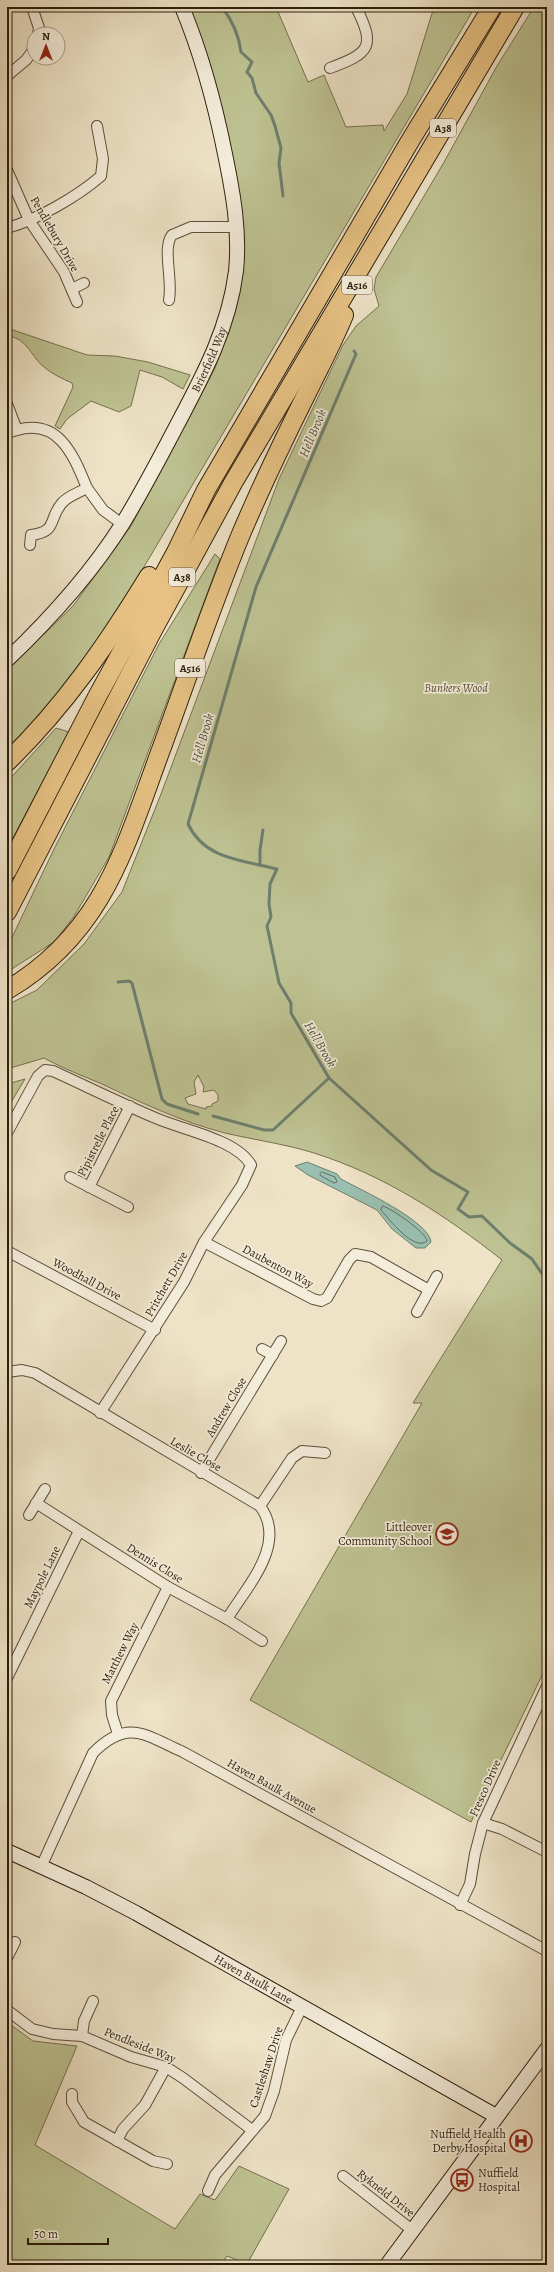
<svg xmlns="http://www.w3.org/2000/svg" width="554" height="2272" viewBox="0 0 554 2272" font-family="Alegreya,serif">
<rect width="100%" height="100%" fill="#eee3c7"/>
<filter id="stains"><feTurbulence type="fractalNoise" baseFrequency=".005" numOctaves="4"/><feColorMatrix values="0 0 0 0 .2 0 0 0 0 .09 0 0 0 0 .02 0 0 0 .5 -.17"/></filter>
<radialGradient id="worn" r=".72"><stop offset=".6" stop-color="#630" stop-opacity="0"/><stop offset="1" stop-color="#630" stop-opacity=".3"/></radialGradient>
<g fill="#bec292" stroke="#75704e" fill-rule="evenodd">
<path d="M186,7H276L308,82L324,75L346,127L383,125L384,131L407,94L434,7H475L112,621C80,666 47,711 7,749V670L73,606L131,526L215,368L232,321L242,260Z"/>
<path d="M534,7H547V1665L471,1822L250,1700L422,1403H413L502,1260C445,1215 384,1175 314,1153C285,1144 255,1140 225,1133C182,1122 142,1103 102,1084C83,1076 62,1068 44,1058L7,1069V1005L37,990L84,944L122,892L161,794L279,479L343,345L356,326L379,306L374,289L376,277L443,164L497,66ZM198,1075L204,1087L203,1092L214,1090L218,1095V1101L212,1104V1106L206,1107V1109L188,1104L185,1098L196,1094L194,1082Z"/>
<path d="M7,328L87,355L115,356L148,362L190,375L183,389L162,377L140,370L131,406L119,412L91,401L67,419L60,429L55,426L73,387L72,383C63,379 52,374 44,367C30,356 28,338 7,336Z"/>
<path d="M215,554L220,559L109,857L73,918L54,942L7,972V948L54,849L159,644Z"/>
<path d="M56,728L69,732L7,849V782Z"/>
<path d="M25,1079L7,1109V1084Z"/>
<path d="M7,2022L33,2041L77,2046L35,2145L175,2229L200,2194L215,2200L239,2166L289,2189L247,2264L227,2256L221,2265H7Z"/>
</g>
<path fill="#9abfb0" stroke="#6e7f6e" d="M307,1162L337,1174L341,1179C361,1190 429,1221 431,1242L425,1248H416L392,1229L377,1210L308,1175L295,1166Z"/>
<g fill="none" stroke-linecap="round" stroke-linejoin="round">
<g stroke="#636e5e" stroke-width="1">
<path d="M322,1172L335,1177L337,1182L334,1183L321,1176L320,1174Z"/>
<path d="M383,1206C391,1208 427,1233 427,1241C414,1252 389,1219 381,1210Z"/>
</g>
<g stroke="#6e7f6e" stroke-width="3">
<path d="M222,7C232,20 239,36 241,52L252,62L247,72L252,78L256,93L271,115L275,126L281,148L279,163L283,196"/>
<path d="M260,865V850L263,830"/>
<path d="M118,982L129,981L132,983L162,1099L167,1104L198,1114"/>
<path d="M329,1078L431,1170L468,1192L458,1209L469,1217L482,1216L510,1243L532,1259L547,1281"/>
<path d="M213,1116L264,1130H273L329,1078L291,1013V1003L279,983L267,926L271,917L269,904L270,884L277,869C243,860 205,860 188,824L256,587L356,354L354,351"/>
</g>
<g stroke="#5c4f3a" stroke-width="12">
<g id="street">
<path d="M32,7L39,28L38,34"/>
<path d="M330,68C370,53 376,47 356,7"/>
<path d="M7,76L26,60L34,49"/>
<path d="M7,170L29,220L64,272L77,302"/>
<path d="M7,228C37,220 78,196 101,176L103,159L97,126"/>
<path d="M72,289L84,283"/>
<path d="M169,300C173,280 162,248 172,235L191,227H237"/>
<path d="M7,404L17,430C60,418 74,457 87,488"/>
<path d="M7,433L17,430"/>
<path d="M30,545L31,535C58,532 48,519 62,503C68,496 78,493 87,488L103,510L122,524"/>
<path d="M7,1133L38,1076L45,1070L53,1071C88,1087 122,1104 158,1119C184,1130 237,1140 251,1165L242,1185L204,1242L184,1282L100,1413"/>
<path d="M70,1177L128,1207"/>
<path d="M89,1187L130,1106"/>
<path d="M204,1242L313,1299L321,1301L327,1298L349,1260L355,1254L371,1257L429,1290"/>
<path d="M7,1251L155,1330"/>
<path d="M417,1312L437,1276"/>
<path d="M262,1349L273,1355"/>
<path d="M7,1372L22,1370L35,1373L260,1506C288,1544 247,1586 227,1619"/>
<path d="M201,1473L281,1341"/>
<path d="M36,1503L168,1587L227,1619L262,1641"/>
<path d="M260,1506L292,1458L302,1451L325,1453"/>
<path d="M29,1515L45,1489"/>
<path d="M7,1678L79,1531"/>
<path d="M118,1734L112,1715L111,1701L168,1587"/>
<path d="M483,1823L502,1829L547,1852"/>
<path d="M41,1867L93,1753C128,1718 145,1735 183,1752L547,1951"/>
<path d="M460,1905L470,1884L475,1854L483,1823L547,1686"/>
<path d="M7,1958L15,1942"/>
<path d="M7,2010L32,2029L53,2034L82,2036L131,2057L166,2067L183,2078L252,2130"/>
<path d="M82,2036L84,2021L93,2001"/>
<path d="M72,2094V2102L84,2122L153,2161L167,2164"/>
<path d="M117,2141L123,2129L145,2105L166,2067"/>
<path d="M343,2176L412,2230"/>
<path d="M208,2191L215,2175L265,2116L274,2091L286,2040L302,2007"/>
</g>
</g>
<g stroke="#2c1e0b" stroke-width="16">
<g id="secondary">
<path id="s1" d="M7,660C51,618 91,574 123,523C142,492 159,459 176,427C203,376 229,328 236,271C240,231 233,193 225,154C215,104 202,55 182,7"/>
<path id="s2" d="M7,1851L86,1887L136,1913L496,2116"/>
<path d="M387,2265L547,2049"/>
</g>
</g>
<g stroke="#2c1e0b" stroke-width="20">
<g id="highway">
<path d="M7,762C64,707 108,643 149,576"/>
<path d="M7,871L97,697L176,552L206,490L410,141L492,7"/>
<path d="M7,912L153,630L233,483L515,7"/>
<path d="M7,990C105,932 125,846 162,747C188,676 212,604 241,534C261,487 283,441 306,395C319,368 333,342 344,315"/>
</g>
</g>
<use href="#street" stroke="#f4eddb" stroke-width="10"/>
<use href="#secondary" stroke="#f4eddb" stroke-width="14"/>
<use href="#highway" stroke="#e7c284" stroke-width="18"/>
</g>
<defs>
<g id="school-ring" transform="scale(1.15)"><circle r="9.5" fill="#f4eddb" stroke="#8f2418" stroke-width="1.5"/><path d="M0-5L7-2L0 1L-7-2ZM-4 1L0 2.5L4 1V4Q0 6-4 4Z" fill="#8f2418"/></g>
<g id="hospital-ring" transform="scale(1.15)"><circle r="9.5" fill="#f4eddb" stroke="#8f2418" stroke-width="1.5"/><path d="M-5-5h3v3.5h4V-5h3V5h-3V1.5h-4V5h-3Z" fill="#8f2418"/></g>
<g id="bus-ring" transform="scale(1.15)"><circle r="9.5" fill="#f4eddb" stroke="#8f2418" stroke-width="1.5"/><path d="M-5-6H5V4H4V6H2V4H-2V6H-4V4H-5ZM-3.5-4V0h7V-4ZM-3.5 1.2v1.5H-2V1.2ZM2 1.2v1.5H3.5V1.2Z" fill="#8f2418"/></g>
</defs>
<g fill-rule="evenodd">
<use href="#school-ring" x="447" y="1534"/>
<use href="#hospital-ring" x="521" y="2141"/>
<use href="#bus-ring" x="462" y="2180"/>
</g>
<g text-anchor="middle" stroke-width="3.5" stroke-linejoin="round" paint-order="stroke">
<g fill="#f4eddb" stroke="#685c49" stroke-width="1">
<rect x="430" y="119" width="26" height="18" rx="3"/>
<rect x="342" y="276" width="30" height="18" rx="3"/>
<rect x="169" y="568" width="26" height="18" rx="3"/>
<rect x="175" y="659" width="30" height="18" rx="3"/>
</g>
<g font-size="11" font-weight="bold" fill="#2c1e0b">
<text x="443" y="132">A38</text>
<text x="357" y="289">A516</text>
<text x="182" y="581">A38</text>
<text x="190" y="672">A516</text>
</g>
<g font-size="12" fill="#2c1e0b" stroke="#f4eddb">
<text transform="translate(55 234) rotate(60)" y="4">Pendlebury Drive</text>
<text dy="4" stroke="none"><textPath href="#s1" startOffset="365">Brierfield Way</textPath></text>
<text transform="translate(98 1141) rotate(-63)" y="4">Pipistrelle Place</text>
<text transform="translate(278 1266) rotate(28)" y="4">Daubenton Way</text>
<text transform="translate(87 1279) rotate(28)" y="4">Woodhall Drive</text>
<text transform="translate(166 1284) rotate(-60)" y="4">Pritchett Drive</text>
<text transform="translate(226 1407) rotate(-59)" y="4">Andrew Close</text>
<text transform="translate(196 1454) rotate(30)" y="4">Leslie Close</text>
<text transform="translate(155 1563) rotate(32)" y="4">Dennis Close</text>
<text transform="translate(42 1577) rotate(-64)" y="4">Maypole Lane</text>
<text transform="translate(120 1653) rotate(-63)" y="4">Matthew Way</text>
<text transform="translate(272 1786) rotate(29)" y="4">Haven Baulk Avenue</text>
<text transform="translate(485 1788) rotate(-66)" y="4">Fresco Drive</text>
<text dy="4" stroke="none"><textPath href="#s2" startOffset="278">Haven Baulk Lane</textPath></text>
<text transform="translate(140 2045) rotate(22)" y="4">Pendleside Way</text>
<text transform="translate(266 2067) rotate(-72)" y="4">Castleshaw Drive</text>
<text transform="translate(386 2193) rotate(38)" y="4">Rykneld Drive</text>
</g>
<g font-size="12" font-style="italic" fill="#584f34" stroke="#f4eddb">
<text x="456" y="692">Bunkers Wood</text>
</g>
<g font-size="12" fill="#2c1e0b" stroke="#f4eddb" text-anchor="end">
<text x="432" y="1531">Littleover<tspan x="432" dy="14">Community School</tspan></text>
<text x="506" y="2138">Nuffield Health<tspan x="506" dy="14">Derby Hospital</tspan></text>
<text x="478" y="2177" text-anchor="start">Nuffield<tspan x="478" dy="14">Hospital</tspan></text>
</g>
<g font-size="13" font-style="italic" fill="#4d4e3d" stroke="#f4eddb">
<text transform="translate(312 433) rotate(-67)" y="5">Hell Brook</text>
<text transform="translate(202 738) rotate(-74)" y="5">Hell Brook</text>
<text transform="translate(321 1044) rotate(60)" y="5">Hell Brook</text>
</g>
</g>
<rect width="554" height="2272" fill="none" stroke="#eee3c7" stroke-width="24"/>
<rect x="8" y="8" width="538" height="2256" fill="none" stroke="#2c1e0b" stroke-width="2"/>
<rect x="12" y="12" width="530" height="2248" fill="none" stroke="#2c1e0b"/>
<g transform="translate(46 46)"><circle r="19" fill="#f4eddb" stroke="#a49a88"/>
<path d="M0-3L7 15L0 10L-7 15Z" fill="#8f2418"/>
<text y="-6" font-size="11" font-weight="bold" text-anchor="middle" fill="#2c1e0b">N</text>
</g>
<path d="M28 2238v6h80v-6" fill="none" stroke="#2c1e0b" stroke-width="2"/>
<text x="34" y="2238" font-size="12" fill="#2c1e0b" stroke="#f4eddb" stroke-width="3" paint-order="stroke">50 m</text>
<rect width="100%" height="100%" filter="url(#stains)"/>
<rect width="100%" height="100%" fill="url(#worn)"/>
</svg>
